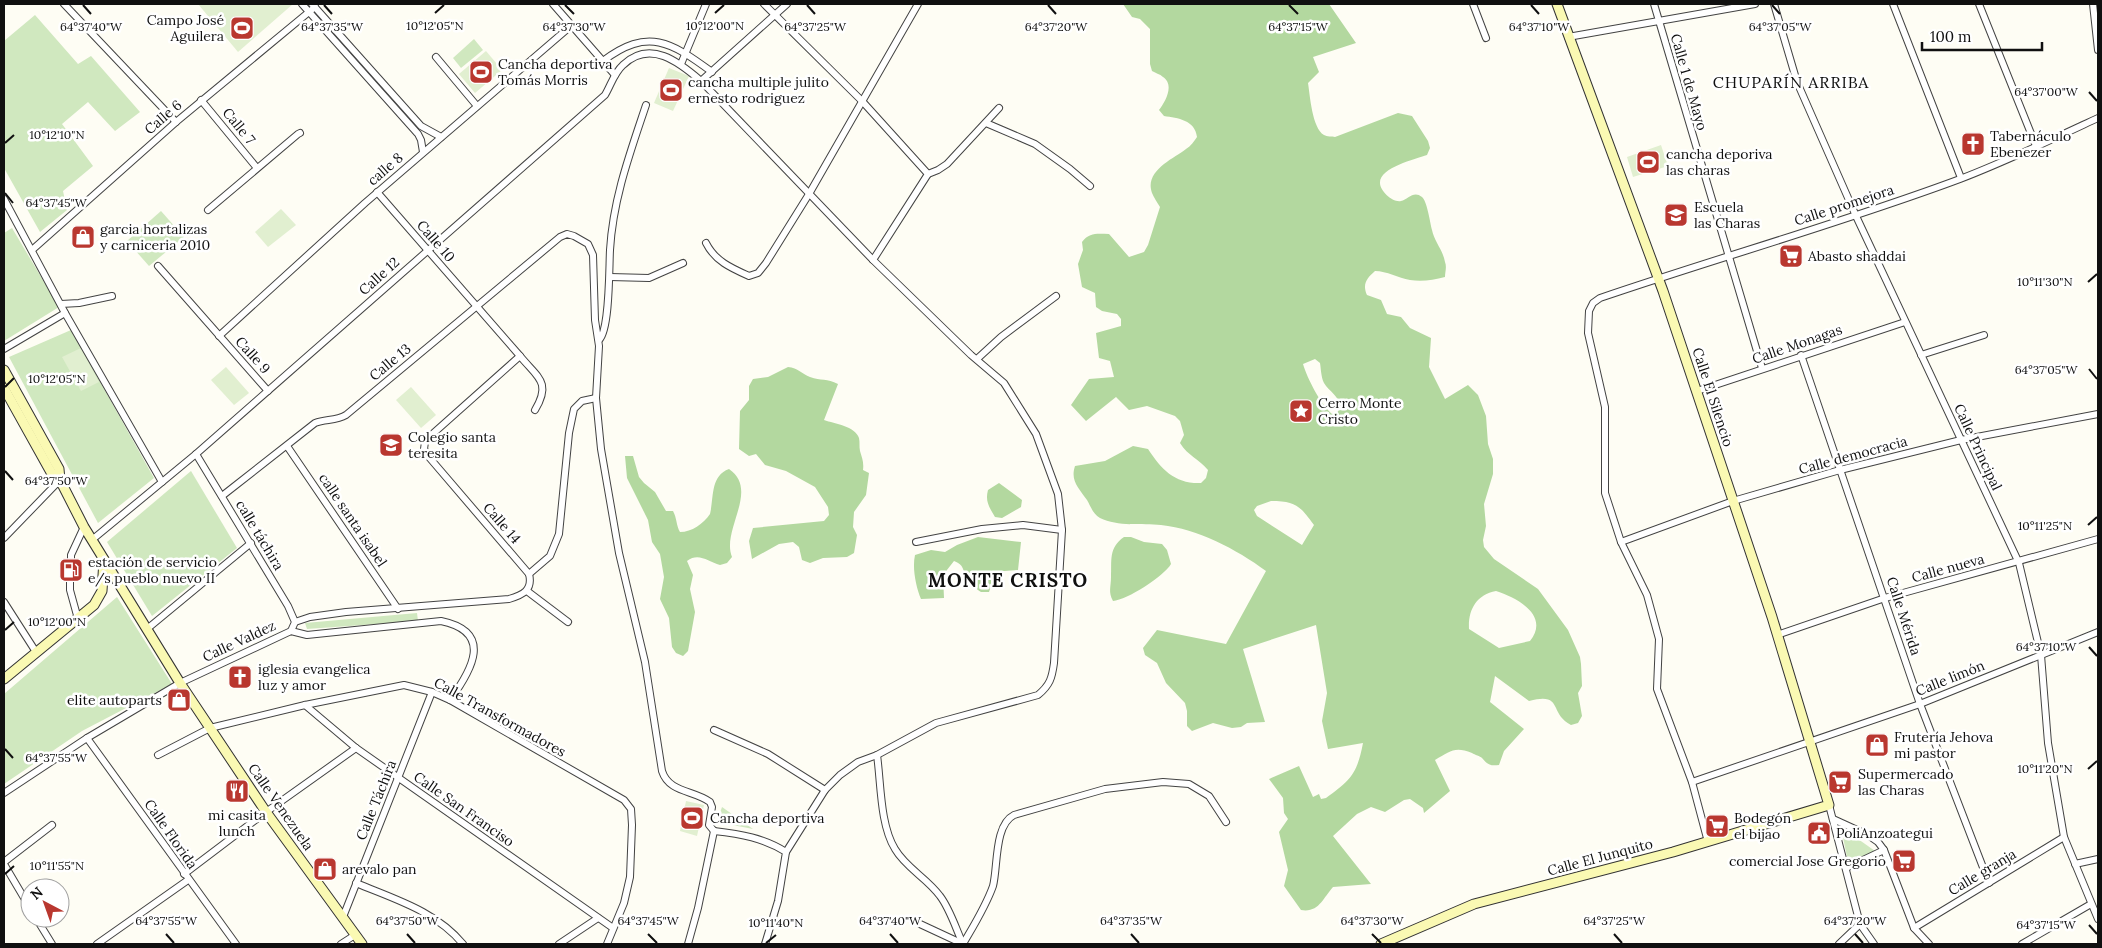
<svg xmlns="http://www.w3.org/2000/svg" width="2102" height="948" viewBox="0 0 2102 948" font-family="Lora,serif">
<rect width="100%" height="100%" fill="#fefdf4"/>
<g fill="#d0e8bf">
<path d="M35,15L78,64L91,56L140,112L115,131L88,102L62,124L93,166L63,191L67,210L40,232L4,168V41Z"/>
<path d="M474,39L483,50L461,68L453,58Z"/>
<path d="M161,211L184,237L149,266L127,241Z"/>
<path d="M12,228L59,307L4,341V233Z"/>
<path d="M71,330L154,478L98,523L9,357Z"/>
<path d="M191,471L237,548L152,616L107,542Z"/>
<path d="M117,597L172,684L82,731L4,784V694Z"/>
<path d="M417,613L418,621L307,629L305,623Z"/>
<path d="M722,807L753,829L717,822Z"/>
<path d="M1841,827L1875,851L1848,862Z"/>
</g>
<g fill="#b3d89f" fill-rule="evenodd">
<path d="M1123,4H1329L1356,43L1313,57L1319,72L1308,83C1310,95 1312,128 1324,135C1327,137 1332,136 1335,137L1398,113L1412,116L1428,141L1430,148L1427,155C1415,159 1379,168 1380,183C1380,191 1393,203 1401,201C1408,199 1414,190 1422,197C1427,201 1430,222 1432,230C1434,241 1443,250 1445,262C1447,267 1445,272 1445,277C1433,280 1422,282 1410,280C1398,278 1387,271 1375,271C1367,278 1362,284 1367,295L1381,300L1387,314L1401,317L1410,328L1431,338L1429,367L1445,399L1468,385L1478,395L1486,416L1488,444L1493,459V474L1484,504L1486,526L1483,540L1484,547L1494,559L1538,589L1568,630L1580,657L1581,664L1582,686L1578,693L1582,716L1578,723L1571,725C1548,713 1564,692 1529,701L1495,676L1490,702L1524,729L1504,751L1499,765C1490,766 1488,765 1482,758C1480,756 1475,755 1472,753C1455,746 1450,751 1435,760L1450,791L1424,813L1423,808L1410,799L1404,800L1385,812L1371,807L1357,814L1333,836L1371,884L1333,887C1323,898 1319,913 1301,910L1284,886L1288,870L1279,832L1288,819L1284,813L1283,798L1269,779L1299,766L1313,797L1319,794L1321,799L1326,798C1351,780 1357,774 1363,743L1328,749L1322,721L1327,693L1316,625L1243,649L1265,722L1247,723L1241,727L1232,728L1213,723L1192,731L1187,726V711L1185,703L1166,683L1157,663L1145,655L1143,648L1157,630L1226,644L1266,571C1236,549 1198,529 1161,525C1142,523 1118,527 1100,518C1093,514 1091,507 1087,500C1079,488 1070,481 1075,466L1105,461L1133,446L1148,449C1162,470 1175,484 1201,483L1206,478L1208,470C1199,459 1188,456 1180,443L1184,435L1180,421L1175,416L1147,406L1129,410L1116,397L1086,421L1071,405L1089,379L1114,377L1110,361L1099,358L1096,333L1121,326V319L1117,314L1102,311L1096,307L1095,293L1082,287L1078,264L1083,250L1082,242C1090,232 1097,234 1109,234L1129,257L1144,252L1148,245L1160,207C1157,202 1154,198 1152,193C1144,171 1173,159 1186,149C1191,146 1194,141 1197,137C1195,120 1178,118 1164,116L1159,110C1165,102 1175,85 1163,77C1160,74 1155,73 1152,71L1150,64V29L1140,19L1132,17ZM1315,359L1320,363C1321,369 1321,377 1324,383C1330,393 1346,400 1337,413L1332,414C1321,405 1307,378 1303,364ZM1271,501C1296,501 1300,506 1314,525L1302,545L1257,516L1254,510L1257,506ZM1496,591C1518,598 1550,616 1530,641L1499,648L1469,629C1468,610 1476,595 1496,591Z"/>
<path d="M788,367C798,368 802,374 810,377C821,381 827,378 838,384L824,420C835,424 855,426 859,438C860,442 859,447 860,451C862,458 864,462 863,470L869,473L866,495L854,512L853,527L857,535L854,553L847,557L823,558L810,563L802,560L799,547L793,542L779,544L752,559L749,541L753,528L824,521L829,515L828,507L815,487L786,471L765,465L756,454L749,456L739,449L740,411L749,400V386L753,379L768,377Z"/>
<path d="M625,456H633L639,477L644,483L655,492L666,511H673C677,518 676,525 680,532C692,532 703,524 710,514C714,498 710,476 729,469C760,490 721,530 732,557L727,563L720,565C708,562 699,552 687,561L693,575L690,589L695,612L688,651L683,656L676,653L672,647L669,618L660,599L664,577L660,554L652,542L648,520L627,478Z"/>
<path d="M999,483L1022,500L1021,507L1002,518L995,517C989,507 985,501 988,490Z"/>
<path d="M978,537L1021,542L1018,570L1004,571L991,578V586L989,592H981C976,589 968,582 966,577C962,568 964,565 954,561L943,575L944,598L921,599C916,587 912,568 915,555L931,550L945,552L957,545Z"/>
<path d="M1124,537H1131L1144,542L1162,544L1167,550L1171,564C1164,576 1127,600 1113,601C1108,592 1111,587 1111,577C1112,561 1108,548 1124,537Z"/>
</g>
<g fill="#e1efd0">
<path d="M198,4H293L238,52Z"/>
<path d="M486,51L502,70L475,93L459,74Z"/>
<path d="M669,68L689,76L673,111L654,103Z"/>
<path d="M1661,145L1668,166L1633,177L1627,157Z"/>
<path d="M281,209L296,225L268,247L255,232Z"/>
<path d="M81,348L99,382L81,391L62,357Z"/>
<path d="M226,367L249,393L234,405L211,380Z"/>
<path d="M411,387L436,415L421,428L396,400Z"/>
<path d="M686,801L704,805L697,836L680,831Z"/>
</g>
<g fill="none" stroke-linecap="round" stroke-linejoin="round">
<g stroke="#434343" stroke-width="8">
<g id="street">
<path d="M64,4L176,122"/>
<path d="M302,4L418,134L421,140L423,152"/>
<path d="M312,4L421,126L441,137"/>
<path d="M553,4L615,75"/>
<path d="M764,4L862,101L928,174L873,260"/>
<path d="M1473,4L1486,38"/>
<path d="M1654,4L1762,368"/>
<path d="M1774,4L1797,82L1856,216L2019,563L2041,655L2048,743L2064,837L2098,919"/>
<path d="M1893,4L1961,178"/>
<path d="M1979,4L2036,146"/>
<path d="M2093,4L2098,50"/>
<path d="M1568,37L1755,4"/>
<path d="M436,57L477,106"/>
<path d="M603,61C648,27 671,42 712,72"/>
<path d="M681,64L706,4"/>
<path d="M201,100L257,168"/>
<path d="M986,123L1035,144L1070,169L1090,186"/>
<path d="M928,174L938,170L947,164L999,108"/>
<path d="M4,199L65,313L162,482"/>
<path d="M208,210L298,134L300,133"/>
<path d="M706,243C715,261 731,268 749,276L758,273L766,263L809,194L918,4"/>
<path d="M32,250L176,122L315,7"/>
<path d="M158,266L268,391"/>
<path d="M610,277L649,278L683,263"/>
<path d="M61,304L79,303L112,296"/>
<path d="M219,336L365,203L572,25"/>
<path d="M599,340C610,330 609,267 610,250C613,199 630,153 646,105"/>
<path d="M4,349L65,313"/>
<path d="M1801,355L1920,704L1989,883"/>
<path d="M1921,355L1984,335"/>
<path d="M520,356C537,377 552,382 535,410"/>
<path d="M977,359L1001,337L1056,296"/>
<path d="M1697,391L1905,322"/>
<path d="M287,446L398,609"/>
<path d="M196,454L288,606L295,622L291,631"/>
<path d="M222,496L315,423C326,419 336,421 346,415L560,237L567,234L574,236L588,244L593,255L595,320L599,346L596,398L601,449L619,553L645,662L662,771C669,793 694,790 710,802L712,807L709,825L714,831"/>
<path d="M4,538L60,480"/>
<path d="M93,539L196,454L605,95C611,85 614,73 623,65C650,39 679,62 701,81"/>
<path d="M916,542L982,529L1023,525L1062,530"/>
<path d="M1621,542L1733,501L1840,470L1961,440L2098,414"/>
<path d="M71,565V555L84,527"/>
<path d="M70,574V590L78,619"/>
<path d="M529,574L550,556L559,534L569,433L574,409L582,401L596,398"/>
<path d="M527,591L568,622"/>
<path d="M4,602L36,652"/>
<path d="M295,622L310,617L346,612L509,599C523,595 533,590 529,574L428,456L424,449L425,442L428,438L520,356L377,192"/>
<path d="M147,629L251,543"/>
<path d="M1777,635L1885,598L2098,539"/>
<path d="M305,705L356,748L613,928"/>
<path d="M714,730L768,754L825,790"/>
<path d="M87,738L236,944"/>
<path d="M158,755L210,728L305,705L404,685L432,692L450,700L624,800L631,809L632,825L630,877L624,903L607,944"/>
<path d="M877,755C881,783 880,825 895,849C906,868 927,878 940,896C950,909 956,929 963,944"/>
<path d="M1692,782L1920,704L2098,632"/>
<path d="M4,793L87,738L180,683L291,631L307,635L441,621C494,632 472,670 450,700"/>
<path d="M1829,805L1860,924L1874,944"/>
<path d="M1833,819L1868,835L1878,842L1884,850L1914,928L1929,944"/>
<path d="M714,831C741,834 764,838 786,852L778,901L765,944"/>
<path d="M1708,842L1692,782L1657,689L1659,639L1647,595L1621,542L1605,493V407L1588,333L1589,311L1593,303L1600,298C1720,257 1842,223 1960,179C2007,161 2053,139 2098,118"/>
<path d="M786,852L825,790L840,775L858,762L877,755L936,723L1038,695C1050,685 1052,678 1054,663L1062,530L1058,494L1036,434L1004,383L971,355L873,260L701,81L787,4"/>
<path d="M4,862L52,825"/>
<path d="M4,864L30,908"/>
<path d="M2075,864L2098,859"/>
<path d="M1846,868L1884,850"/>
<path d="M184,874L266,812L356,748"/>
<path d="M356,883C394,899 436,911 463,944"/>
<path d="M343,917L432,692"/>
<path d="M36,918L52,944"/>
<path d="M920,924L963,944"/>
<path d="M1914,928L2064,837"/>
<path d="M97,944L188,880"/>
<path d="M341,944L355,935"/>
<path d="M559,944L598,918"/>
<path d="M688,944L698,908L714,831"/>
<path d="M963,944C974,925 986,906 993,886C998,867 994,825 1014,815L1105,789L1163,782L1189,784L1209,796L1226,822"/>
<path d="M1839,944L1860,924"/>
<path d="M2022,944L2091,904"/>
</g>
</g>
<g stroke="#323232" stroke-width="11">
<g id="secondary">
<path d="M4,370L59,469L60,480L84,527L180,683L266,812L362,944"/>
<path d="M4,388L52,474L60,480"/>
<path d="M4,679L94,605L102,591L104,560"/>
<path d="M1381,944L1474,904L1673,852L1829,805L1772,617L1663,291L1557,4"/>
</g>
</g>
<use href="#street" stroke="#fff" stroke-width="6"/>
<use href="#secondary" stroke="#faf9b3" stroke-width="9"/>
</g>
<path fill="none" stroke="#101010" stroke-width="2" d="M83,5L91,14M324,5L332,14M565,5L574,14M807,5L815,14M1048,5L1056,14M1289,5L1298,14M1531,5L1539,14M1772,5L1780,14M435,13L444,5M715,13L724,5M2089,92L2097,101M5,143L14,135M5,193L13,203M2088,282L2097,274M2089,369L2097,379M5,387L14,378M5,471L13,480M2088,525L2097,517M5,630L14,622M2089,647L2097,656M5,749L13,758M2088,769L2097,761M5,874L14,866M2089,925L2097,934M166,934L174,943M407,934L415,943M648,934L657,943M890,934L898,943M1131,934L1139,943M1372,934L1381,943M1614,934L1622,943M1855,934L1863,943M766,943L776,935"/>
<defs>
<g id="stadium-square" transform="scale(1.25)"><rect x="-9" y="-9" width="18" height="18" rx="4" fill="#b9372f" stroke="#fff"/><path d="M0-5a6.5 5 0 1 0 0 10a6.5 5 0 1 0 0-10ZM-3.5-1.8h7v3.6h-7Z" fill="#fff"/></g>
<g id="church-square" transform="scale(1.25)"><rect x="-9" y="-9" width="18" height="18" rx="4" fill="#b9372f" stroke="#fff"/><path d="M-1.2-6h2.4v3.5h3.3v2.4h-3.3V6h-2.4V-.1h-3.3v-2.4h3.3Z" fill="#fff"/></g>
<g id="school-square" transform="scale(1.25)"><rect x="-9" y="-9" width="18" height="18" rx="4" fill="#b9372f" stroke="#fff"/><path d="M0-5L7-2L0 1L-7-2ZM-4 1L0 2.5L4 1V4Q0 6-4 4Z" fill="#fff"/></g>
<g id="shop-square" transform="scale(1.25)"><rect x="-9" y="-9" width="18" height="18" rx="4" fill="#b9372f" stroke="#fff"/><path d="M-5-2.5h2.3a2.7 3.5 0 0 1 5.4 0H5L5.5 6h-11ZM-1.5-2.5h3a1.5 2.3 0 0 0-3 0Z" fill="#fff"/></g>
<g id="supermarket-square" transform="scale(1.25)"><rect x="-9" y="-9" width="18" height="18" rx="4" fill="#b9372f" stroke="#fff"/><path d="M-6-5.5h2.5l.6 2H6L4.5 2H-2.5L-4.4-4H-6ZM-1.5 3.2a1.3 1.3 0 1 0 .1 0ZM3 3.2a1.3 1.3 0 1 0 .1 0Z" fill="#fff"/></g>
<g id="sight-square" transform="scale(1.25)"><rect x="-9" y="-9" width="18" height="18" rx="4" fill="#b9372f" stroke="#fff"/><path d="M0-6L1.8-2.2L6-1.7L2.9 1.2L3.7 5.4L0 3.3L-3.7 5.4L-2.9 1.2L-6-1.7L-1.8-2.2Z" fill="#fff"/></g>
<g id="fuel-square" transform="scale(1.25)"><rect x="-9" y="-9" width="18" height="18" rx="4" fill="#b9372f" stroke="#fff"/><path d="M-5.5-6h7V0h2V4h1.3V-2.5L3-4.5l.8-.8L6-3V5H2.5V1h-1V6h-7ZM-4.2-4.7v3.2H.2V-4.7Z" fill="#fff"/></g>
<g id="restaurant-square" transform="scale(1.25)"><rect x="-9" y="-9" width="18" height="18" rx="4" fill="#b9372f" stroke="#fff"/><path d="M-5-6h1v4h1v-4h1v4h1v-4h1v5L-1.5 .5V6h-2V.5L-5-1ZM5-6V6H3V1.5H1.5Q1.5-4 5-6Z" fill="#fff"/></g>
<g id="civic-square" transform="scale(1.25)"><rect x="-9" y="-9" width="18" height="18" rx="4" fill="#b9372f" stroke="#fff"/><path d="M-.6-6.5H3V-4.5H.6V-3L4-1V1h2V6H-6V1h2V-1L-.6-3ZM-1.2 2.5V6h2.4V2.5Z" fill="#fff"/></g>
</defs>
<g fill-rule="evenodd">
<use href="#stadium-square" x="242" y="28"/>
<use href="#stadium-square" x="481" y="72"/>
<use href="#stadium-square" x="671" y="90"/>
<use href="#church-square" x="1973" y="144"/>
<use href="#stadium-square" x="1648" y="162"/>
<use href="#school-square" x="1676" y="215"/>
<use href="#shop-square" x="83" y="237"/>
<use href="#supermarket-square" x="1791" y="256"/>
<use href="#sight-square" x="1301" y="411"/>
<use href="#school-square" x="391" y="445"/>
<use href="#fuel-square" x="71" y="570"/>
<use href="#church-square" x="240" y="677"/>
<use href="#shop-square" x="179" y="700"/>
<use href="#shop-square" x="1877" y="745"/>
<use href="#supermarket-square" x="1840" y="782"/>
<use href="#restaurant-square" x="237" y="791"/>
<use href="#stadium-square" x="692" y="818"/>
<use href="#supermarket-square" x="1717" y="826"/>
<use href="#civic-square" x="1819" y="833"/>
<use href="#supermarket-square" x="1904" y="861"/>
<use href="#shop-square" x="325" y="869"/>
</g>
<g text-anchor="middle" stroke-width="5" stroke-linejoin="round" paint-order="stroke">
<g font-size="14" fill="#101010" stroke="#fff" text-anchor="start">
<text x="224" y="25" text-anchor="end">Campo José<tspan x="224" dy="16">Aguilera</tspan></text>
<text x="498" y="69">Cancha deportiva<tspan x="498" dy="16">Tomás Morris</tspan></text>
<text x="688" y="87">cancha multiple julito<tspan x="688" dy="16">ernesto rodriguez</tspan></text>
<text x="1990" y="141">Tabernáculo<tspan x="1990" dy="16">Ebenezer</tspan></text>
<text x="1666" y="159">cancha deporiva<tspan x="1666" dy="16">las charas</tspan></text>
<text x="1694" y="212">Escuela<tspan x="1694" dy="16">las Charas</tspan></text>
<text x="100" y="234">garcia hortalizas<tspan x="100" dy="16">y carniceria 2010</tspan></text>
<text x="1808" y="261">Abasto shaddai</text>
<text x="1318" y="408">Cerro Monte<tspan x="1318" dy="16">Cristo</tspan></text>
<text x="408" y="442">Colegio santa<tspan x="408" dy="16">teresita</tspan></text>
<text x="88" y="567">estación de servicio<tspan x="88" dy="16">e/s pueblo nuevo II</tspan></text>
<text x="258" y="674">iglesia evangelica<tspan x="258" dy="16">luz y amor</tspan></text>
<text x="162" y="705" text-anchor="end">elite autoparts</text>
<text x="1894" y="742">Frutería Jehova<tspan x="1894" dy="16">mi pastor</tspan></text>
<text x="1858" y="779">Supermercado<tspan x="1858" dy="16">las Charas</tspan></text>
<text x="237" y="820" text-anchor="middle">mi casita<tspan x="237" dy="16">lunch</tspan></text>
<text x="710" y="823">Cancha deportiva</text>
<text x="1734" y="823">Bodegón<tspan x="1734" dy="16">el bijao</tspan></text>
<text x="1836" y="838">PoliAnzoategui</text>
<text x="1886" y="866" text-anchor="end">comercial Jose Gregorio</text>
<text x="342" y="874">arevalo pan</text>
</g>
<g font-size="14" fill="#101010" stroke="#fff">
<text transform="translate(1689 82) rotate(74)" y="5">Calle 1 de Mayo</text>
<text transform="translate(163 117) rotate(-41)" y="5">Calle 6</text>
<text transform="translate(239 126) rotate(51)" y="5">Calle 7</text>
<text transform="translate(385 169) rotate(-41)" y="5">calle 8</text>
<text transform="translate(1844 205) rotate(-18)" y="5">Calle promejora</text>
<text transform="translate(436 241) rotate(49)" y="5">Calle 10</text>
<text transform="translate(379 276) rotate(-42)" y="5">Calle 12</text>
<text transform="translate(1797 344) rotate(-19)" y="5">Calle Monagas</text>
<text transform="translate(253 355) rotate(48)" y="5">Calle 9</text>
<text transform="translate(390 362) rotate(-40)" y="5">Calle 13</text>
<text transform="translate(1713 397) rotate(72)" y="5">Calle El Silencio</text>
<text transform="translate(1978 447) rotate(65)" y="5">Calle Principal</text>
<text transform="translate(1853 455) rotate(-15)" y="5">Calle democracia</text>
<text transform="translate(353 520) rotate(56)" y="5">calle santa isabel</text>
<text transform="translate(502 523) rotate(49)" y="5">Calle 14</text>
<text transform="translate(260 535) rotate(59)" y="5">calle táchira</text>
<text transform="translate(1948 568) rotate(-15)" y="5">Calle nueva</text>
<text transform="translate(1904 616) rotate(72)" y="5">Calle Mérida</text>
<text transform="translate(239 641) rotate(-25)" y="5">Calle Valdez</text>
<text transform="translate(1950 678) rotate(-22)" y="5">Calle limón</text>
<text transform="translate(500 717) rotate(29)" y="5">Calle Transformadores</text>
<text transform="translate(376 800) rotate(-68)" y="5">Calle Táchira</text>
<text transform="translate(281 807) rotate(55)" y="5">Calle Venezuela</text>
<text transform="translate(464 809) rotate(35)" y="5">Calle San Franciso</text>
<text transform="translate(171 834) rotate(55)" y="5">Calle Florida</text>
<text transform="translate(1600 857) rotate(-15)" y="5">Calle El Junquito</text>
<text transform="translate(1982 872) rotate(-31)" y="5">Calle granja</text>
</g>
<g font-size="16" letter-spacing="1" fill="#101010" stroke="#fff">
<text x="1791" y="88">CHUPARÍN ARRIBA</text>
</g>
<g font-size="19" font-weight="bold" letter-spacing="1" fill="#101010" stroke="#fff">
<text x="1008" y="587">MONTE CRISTO</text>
</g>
</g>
<g font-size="12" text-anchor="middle" fill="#101010" stroke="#fff" stroke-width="5" stroke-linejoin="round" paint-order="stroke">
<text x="435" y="30">10°12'05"N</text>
<text x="715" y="30">10°12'00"N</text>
<text x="91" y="31">64°37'40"W</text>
<text x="1298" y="31">64°37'15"W</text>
<text x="332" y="31">64°37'35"W</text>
<text x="574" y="31">64°37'30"W</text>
<text x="815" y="31">64°37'25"W</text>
<text x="1056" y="31">64°37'20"W</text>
<text x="1539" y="31">64°37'10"W</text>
<text x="1780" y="31">64°37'05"W</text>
<text x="2046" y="96">64°37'00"W</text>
<text x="57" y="139">10°12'10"N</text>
<text x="56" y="207">64°37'45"W</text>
<text x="2045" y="286">10°11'30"N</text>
<text x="2046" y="374">64°37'05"W</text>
<text x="57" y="383">10°12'05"N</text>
<text x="56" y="485">64°37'50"W</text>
<text x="2045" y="530">10°11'25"N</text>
<text x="57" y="626">10°12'00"N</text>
<text x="2046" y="651">64°37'10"W</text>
<text x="56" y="762">64°37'55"W</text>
<text x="2045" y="773">10°11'20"N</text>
<text x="57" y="870">10°11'55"N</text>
<text x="166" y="925">64°37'55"W</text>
<text x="407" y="925">64°37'50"W</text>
<text x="648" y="925">64°37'45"W</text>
<text x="890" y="925">64°37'40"W</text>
<text x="1131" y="925">64°37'35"W</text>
<text x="1372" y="925">64°37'30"W</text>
<text x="1614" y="925">64°37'25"W</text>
<text x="1855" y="925">64°37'20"W</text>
<text x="776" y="927">10°11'40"N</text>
<text x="2046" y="929">64°37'15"W</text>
</g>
<rect width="2102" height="948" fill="none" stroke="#101010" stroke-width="10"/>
<g transform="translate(45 903) rotate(319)"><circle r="24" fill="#ffffff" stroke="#9f9f9f"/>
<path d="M0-4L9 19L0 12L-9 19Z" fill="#b9372f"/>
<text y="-8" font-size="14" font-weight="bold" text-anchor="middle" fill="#101010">N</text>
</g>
<path d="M1922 42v8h120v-8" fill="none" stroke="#101010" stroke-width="2.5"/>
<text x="1930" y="42" font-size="15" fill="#101010" stroke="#ffffff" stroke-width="4" paint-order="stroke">100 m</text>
</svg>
